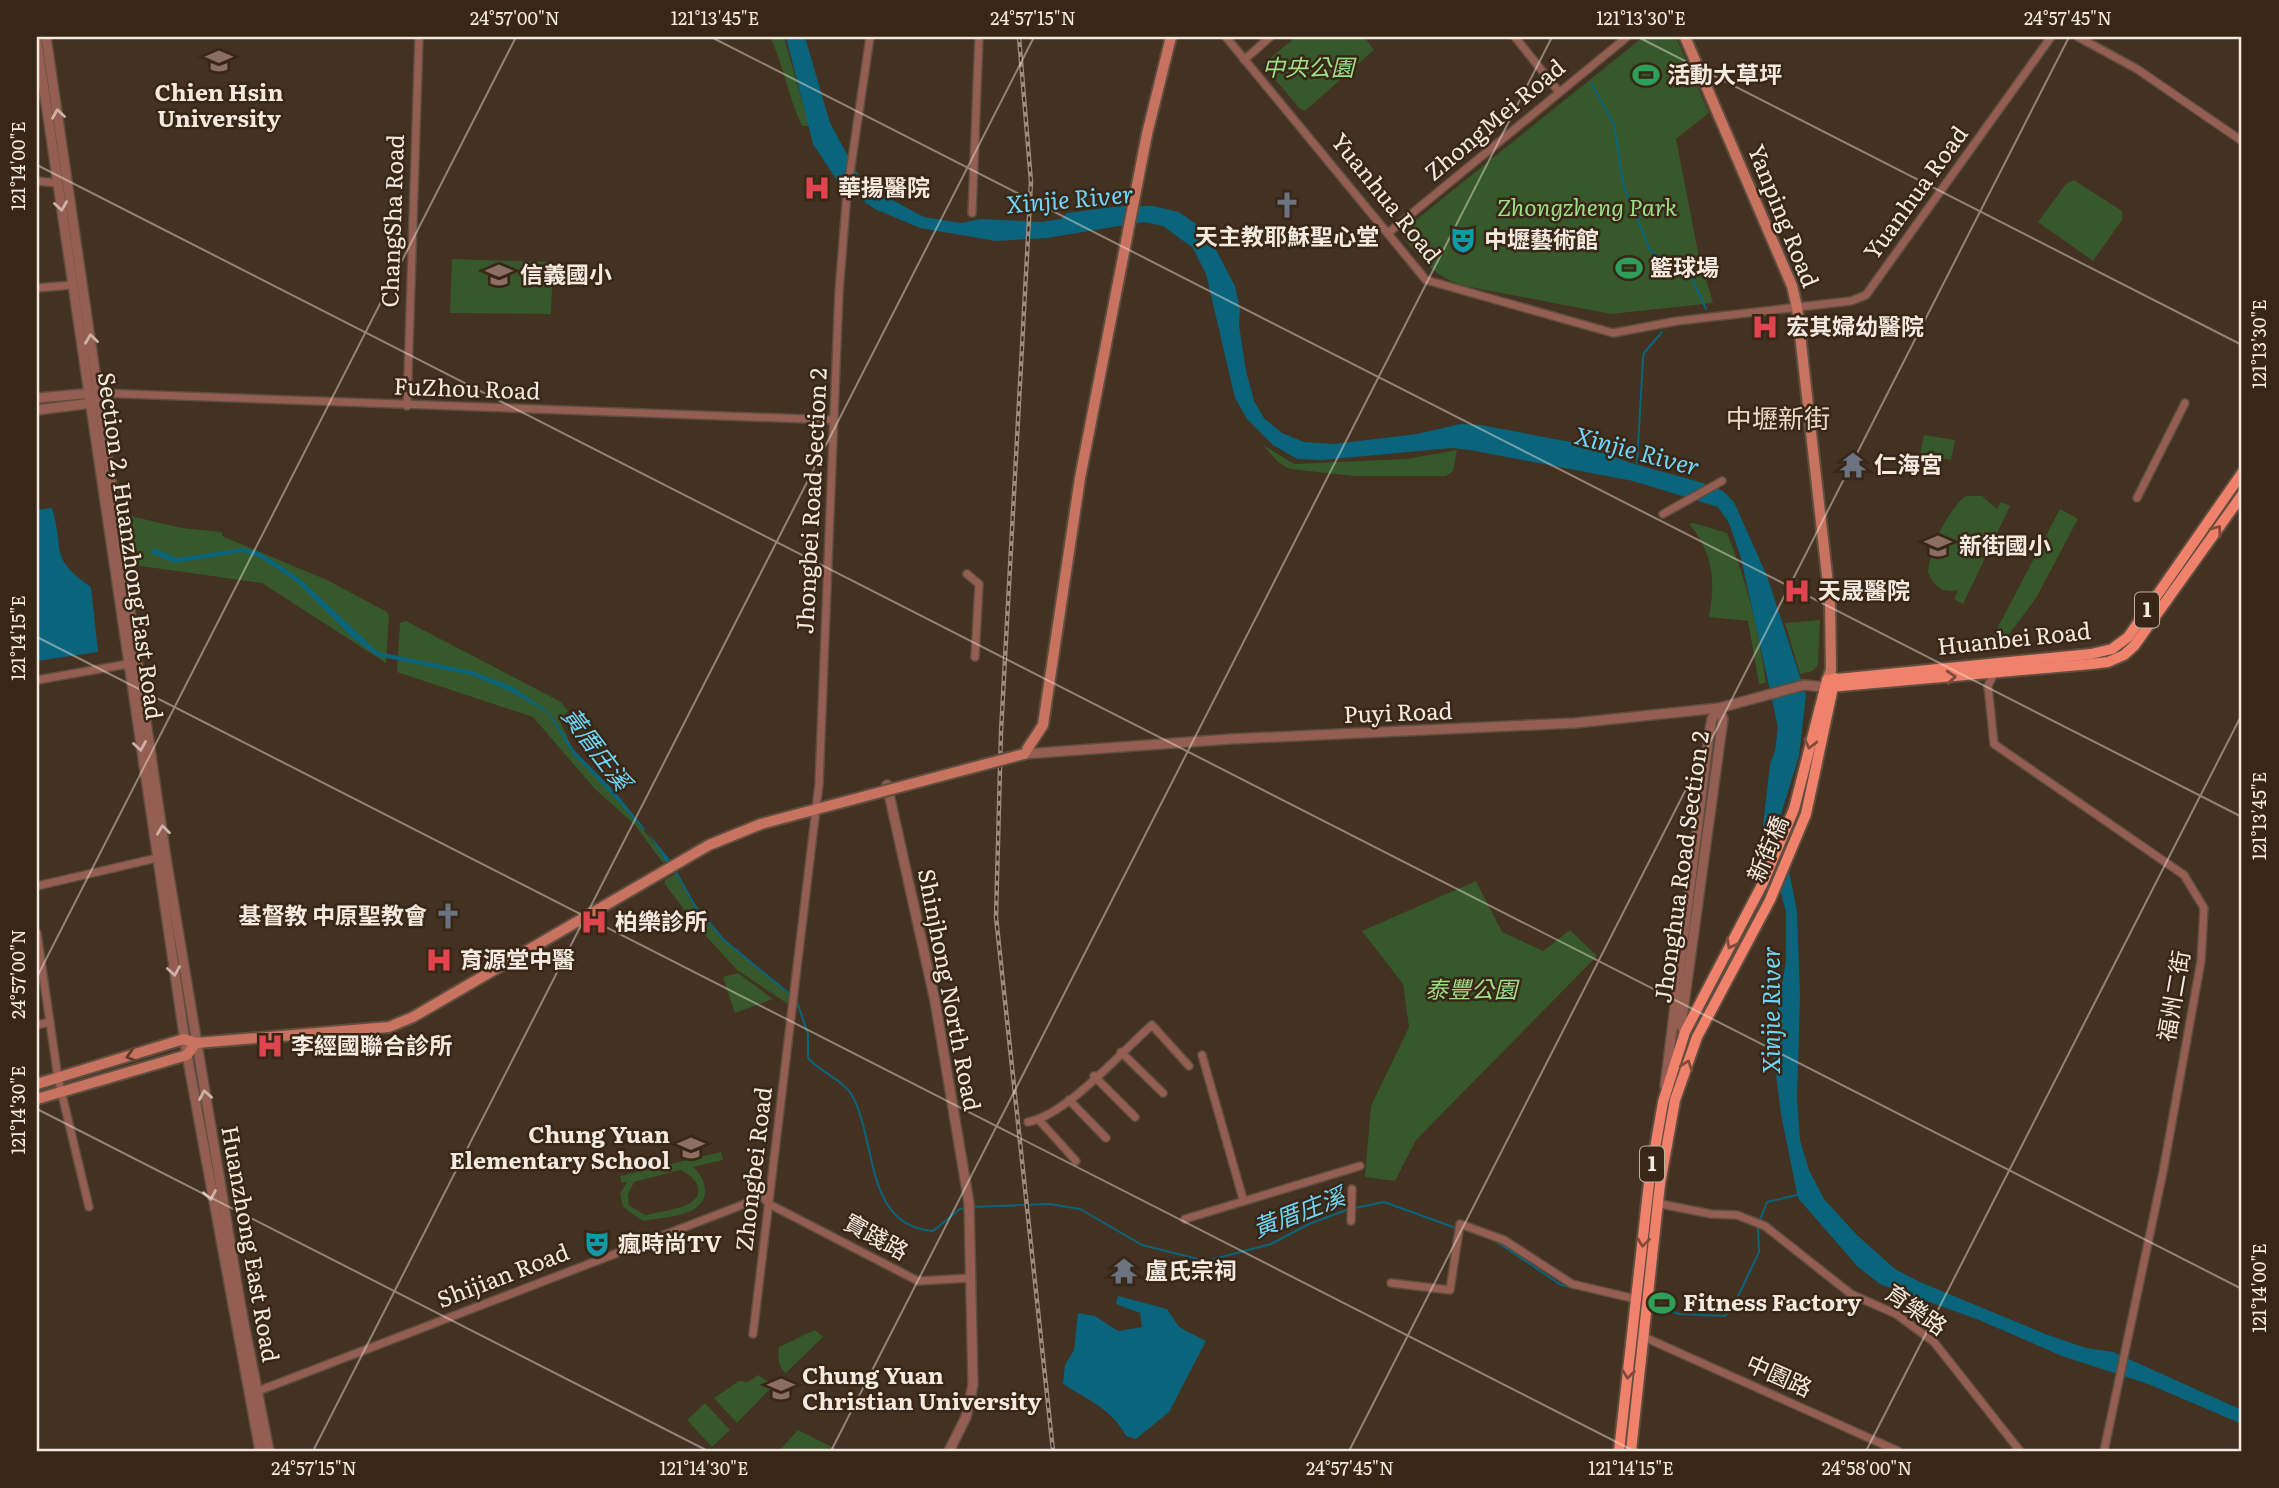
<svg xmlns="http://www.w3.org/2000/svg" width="2279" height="1488" viewBox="0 0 2279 1488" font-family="Literata,'Noto Sans TC',serif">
<rect width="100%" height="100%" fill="#433121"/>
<g fill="#36582b" fill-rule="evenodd">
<path d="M770,37H784L809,126H802C788,97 784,66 770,37Z"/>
<path d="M1296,37H1364L1374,50L1305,111L1300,109L1265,67V62Z"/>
<path d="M1643,37H1676L1709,113L1676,139L1698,252L1713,303L1611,314L1465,286C1436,278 1424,262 1405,240L1407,227Z"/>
<path d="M2074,180L2122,211V220L2093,261L2038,222L2066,184Z"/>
<path d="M452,259L553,262L551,314L450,313Z"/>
<path d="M1924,435L1955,440L1951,460L1920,455Z"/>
<path d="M1263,445L1294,464L1406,459L1457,450L1453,471L1446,476H1354L1290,469L1279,463Z"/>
<path d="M1966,496H1982L1997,509L2001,502L2010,506L1963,604L1954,599L1958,590C1943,594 1933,586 1928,572C1930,549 1947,510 1966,496Z"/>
<path d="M2060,509L2078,519L2036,598L1999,648L1989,644Z"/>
<path d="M126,515L182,528L222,532V536L327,580L385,611L389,615L386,663L262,583L134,565Z"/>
<path d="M1694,523L1727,533C1747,581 1759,631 1766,683L1759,684L1748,621L1709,617C1716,581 1713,552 1689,524Z"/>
<path d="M1820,620L1818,665L1813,671L1800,674L1785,623Z"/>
<path d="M406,621L561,702L568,711L560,721L571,745L569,749L614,794L668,860L663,863L635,825L594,788L533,717L397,672L400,623Z"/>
<path d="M677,873C689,897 704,921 724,940C747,961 773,978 795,1000L794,1008L737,970L694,923L665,884V880Z"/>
<path d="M1476,881L1502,932L1543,951L1570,930L1597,956L1416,1140L1395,1181L1365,1177L1371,1106L1409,1027L1403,984L1362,931Z"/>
<path d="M738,973L773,999L735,1013L723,977Z"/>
<path d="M721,1152L723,1160L693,1167C706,1178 712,1199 693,1210C680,1217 658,1218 643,1221L623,1207L620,1194L627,1182L622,1183L620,1176ZM680,1170C694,1175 708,1192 690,1203C678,1210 658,1212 645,1215L629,1205L628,1195L634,1182Z"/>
<path d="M815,1330L823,1337L786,1373C777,1367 778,1356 779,1347Z"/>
<path d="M758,1375L774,1385L737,1423L714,1398L739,1381L748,1382Z"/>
<path d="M705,1403L730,1430L712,1447L687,1420Z"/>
<path d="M798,1430L840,1451H779Z"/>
</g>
<g fill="#09647c">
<path d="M786,37H805L830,123L864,185L924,217L961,223L981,219L1041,222L1061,219L1067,213L1121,206H1153L1179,212L1206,231L1235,286L1240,310L1239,325L1246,371L1254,401L1264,418L1282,433L1304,442L1334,444L1417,434L1460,424L1481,425L1576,443L1631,463L1703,483L1723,491L1734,502L1767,576L1806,695L1799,756L1779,821L1797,911L1800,997L1797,1099L1800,1140L1809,1170L1824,1199L1857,1235L1895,1269L1920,1282L2048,1335L2086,1348L2113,1352L2242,1410V1424L2148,1384L2062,1356L1979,1320L1880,1284L1858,1267L1798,1198L1781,1114L1772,1042L1786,961V912L1763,826L1770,764L1775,751L1778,727L1741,558L1729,523L1718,507L1633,481L1470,450L1452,448L1322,460L1297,459L1273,445L1247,419L1235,398L1206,274L1193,248L1163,226L1143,222L1047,238L996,241L920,228L875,209L840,185L813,144Z"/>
<path d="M52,508C65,551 48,557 91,587L98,652L37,661V510Z"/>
<path d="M153,548L177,558L244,548L261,553L299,578L378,652L472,671L513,687L549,712L574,750L615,792L671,861L667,864L647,831L572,753L548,713L510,691L471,675L377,656L353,638L297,582L259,557L243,552L175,563L151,553Z"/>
<path d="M1118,1296L1167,1309L1179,1327L1206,1341L1169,1412L1136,1439L1126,1436C1113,1410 1087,1399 1063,1384L1065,1365L1074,1350L1078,1313L1095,1316L1118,1331L1142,1327L1140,1313L1116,1304Z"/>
</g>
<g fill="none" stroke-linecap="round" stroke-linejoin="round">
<g stroke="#09647c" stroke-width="2">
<path d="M1591,83L1614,124L1623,184L1650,250L1692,279L1706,309"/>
<path d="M1637,463L1643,359L1644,353L1662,332"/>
<path d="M613,794L644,829"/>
<path d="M675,870L695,906L724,940L791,995"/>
<path d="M797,1002L808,1034V1058C821,1073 844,1080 853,1097C877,1144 865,1226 933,1231L960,1209L966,1208"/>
<path d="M972,1207L1049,1204L1080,1209L1142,1245L1206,1261L1271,1244L1309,1224L1349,1209"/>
<path d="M1355,1208L1384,1202L1456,1228"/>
<path d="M1760,1220L1767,1202L1797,1195"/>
<path d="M1494,1240L1561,1285L1631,1301"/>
<path d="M1650,1306L1680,1314L1725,1316L1733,1307L1759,1252L1758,1225"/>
</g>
<g stroke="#5f4e3f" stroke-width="10">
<g id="minor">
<path d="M1226,37L1426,280L1613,333L1677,321L1851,301L1866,295L2051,37"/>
<path d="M1515,37L1559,92"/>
<path d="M2078,37L2137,69L2242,141"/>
<path d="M1244,60L1270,37"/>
<path d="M37,181L57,183"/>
<path d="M972,213L979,37"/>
<path d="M1388,233L1627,37"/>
<path d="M37,288L72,285"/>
<path d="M99,393L834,420"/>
<path d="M407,406L419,37"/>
<path d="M2137,498L2185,403"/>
<path d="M1663,514L1722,481"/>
<path d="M967,574L979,584L975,657"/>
<path d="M1995,671L1988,686L1994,744L2184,875L2204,908L2201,961L2163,1172L2104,1451"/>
<path d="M37,680L128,664"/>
<path d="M37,886L157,858"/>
<path d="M37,933L58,1078L89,1207"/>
<path d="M37,1025L50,1022"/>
<path d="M1121,1052L1163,1093"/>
<path d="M1202,1055L1243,1199"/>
<path d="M1094,1076L1135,1117"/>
<path d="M1069,1100L1106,1138"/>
<path d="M1039,1120L1076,1161"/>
<path d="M1028,1122C1068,1114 1120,1053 1152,1025L1189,1066"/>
<path d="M1656,1203L1711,1214L1737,1215L1765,1226L1851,1294L1896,1314L1934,1342L2020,1451"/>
<path d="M1185,1219L1360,1166"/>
<path d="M1351,1221L1352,1189"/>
<path d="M1391,1283L1450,1290L1460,1224L1504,1240L1572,1284L1636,1299"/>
<path d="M753,1334L819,784L839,292L847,193L870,37"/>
<path d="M1644,1337L1898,1451"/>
<path d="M253,1393L763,1197L769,1204L918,1281L971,1278"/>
</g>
</g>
<g stroke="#5f4e3f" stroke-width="12">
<g id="tertiary">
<path d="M46,37L166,858L241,1308L269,1451"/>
<path d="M37,42L187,1055L260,1451"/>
<path d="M37,398L94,393"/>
<path d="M37,410L92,403"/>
<path d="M1024,754L1231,739L1575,723L1719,708L1804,685L1825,687"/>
<path d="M887,785L935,1001L969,1203L973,1385L966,1417L949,1451"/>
<path d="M1685,1032L1681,1026L1723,719L1719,708"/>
<path d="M1665,1086L1709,735L1712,719L1719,708"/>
</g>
</g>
<g stroke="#5f4e3f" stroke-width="14">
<g id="secondary">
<path d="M1685,37L1792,286L1797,307L1830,602L1831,670L1827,680"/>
<path d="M1024,754L1043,725L1080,478L1147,134L1171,37"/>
<path d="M37,1084L184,1039L196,1043L389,1027L413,1017L709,845L761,824L832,805"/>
<path d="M37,1099L187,1055L196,1043"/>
</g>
</g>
<g stroke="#5f4e3f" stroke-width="14">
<g id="primary">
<path d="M1829,687L2091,664L2108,662L2124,655L2134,646L2242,495"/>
<path d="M1619,1451L1649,1183L1663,1102L1685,1032L1763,883L1794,809L1827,680L2091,654L2112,649L2128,637L2242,473"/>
<path d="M1631,1451L1660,1184L1675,1100L1697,1037L1770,900L1806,814L1835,678"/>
</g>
</g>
<use href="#minor" stroke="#945e52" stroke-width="7"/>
<use href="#tertiary" stroke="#945e52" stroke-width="9"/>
<use href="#secondary" stroke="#c87260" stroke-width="10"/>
<use href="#primary" stroke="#f0816b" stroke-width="10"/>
<g stroke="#9a8b7e" stroke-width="4.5">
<path id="rail" d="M1019,37L1031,182L1001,732L996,917L1053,1451"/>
</g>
<use href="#rail" stroke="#382717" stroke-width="2" stroke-dasharray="5" stroke-linecap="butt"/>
<g stroke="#5f4e3f" stroke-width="14" stroke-linecap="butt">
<path id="secondary-bridge" d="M832,805L1024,754"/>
</g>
<use href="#secondary-bridge" stroke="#c87260" stroke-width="10"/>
</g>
<defs><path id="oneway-chevron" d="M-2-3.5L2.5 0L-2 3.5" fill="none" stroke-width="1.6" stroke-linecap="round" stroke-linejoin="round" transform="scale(1.75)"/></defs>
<g stroke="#ceb1a7">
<use href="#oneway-chevron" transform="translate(58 114) rotate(-98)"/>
<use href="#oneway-chevron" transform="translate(61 206) rotate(82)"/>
<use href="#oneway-chevron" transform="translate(91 339) rotate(-98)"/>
<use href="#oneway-chevron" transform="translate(140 746) rotate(81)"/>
<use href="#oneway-chevron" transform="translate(163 830) rotate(-97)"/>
<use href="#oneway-chevron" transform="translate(174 971) rotate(81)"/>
<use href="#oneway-chevron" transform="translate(205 1095) rotate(-100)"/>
<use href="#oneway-chevron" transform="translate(210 1195) rotate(80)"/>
</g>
<g stroke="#824b39">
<use href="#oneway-chevron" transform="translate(2217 530) rotate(-53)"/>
<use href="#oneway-chevron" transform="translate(1951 677) rotate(-4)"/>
<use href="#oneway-chevron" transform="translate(1810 744) rotate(104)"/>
<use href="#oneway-chevron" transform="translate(1731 944) rotate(118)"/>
<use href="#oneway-chevron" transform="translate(1687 1065) rotate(-71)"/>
<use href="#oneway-chevron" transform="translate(1643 1242) rotate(96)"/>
<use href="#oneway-chevron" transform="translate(1628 1374) rotate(96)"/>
</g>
<use stroke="#633e2d" href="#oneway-chevron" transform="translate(131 1056) rotate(163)"/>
<path fill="none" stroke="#f4e9df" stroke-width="2" stroke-opacity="0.45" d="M711,37L2242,817M1638,37L2242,345M37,165L2242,1289M37,637L1634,1451M37,977L516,37M37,1109L708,1451M313,1451L1034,37M831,1451L1552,37M1349,1451L2069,37M1866,1451L2242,714"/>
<defs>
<g id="university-bare" transform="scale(2.1)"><path d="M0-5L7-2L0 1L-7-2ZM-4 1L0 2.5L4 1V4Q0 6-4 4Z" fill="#8d6e63" stroke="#382717" stroke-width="2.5" paint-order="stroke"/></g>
<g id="stadium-bare" transform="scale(2.1)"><path d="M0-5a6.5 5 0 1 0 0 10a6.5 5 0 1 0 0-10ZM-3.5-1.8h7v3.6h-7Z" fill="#2e9e5b" stroke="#382717" stroke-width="2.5" paint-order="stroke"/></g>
<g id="hospital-bare" transform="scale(2.1)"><path d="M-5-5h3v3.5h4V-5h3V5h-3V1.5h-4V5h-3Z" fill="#e0444e" stroke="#382717" stroke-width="2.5" paint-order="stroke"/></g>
<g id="church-bare" transform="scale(2.1)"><path d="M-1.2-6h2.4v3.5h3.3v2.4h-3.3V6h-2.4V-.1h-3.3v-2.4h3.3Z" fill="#6b7280" stroke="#382717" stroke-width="2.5" paint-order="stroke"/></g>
<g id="theatre-bare" transform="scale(2.1)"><path d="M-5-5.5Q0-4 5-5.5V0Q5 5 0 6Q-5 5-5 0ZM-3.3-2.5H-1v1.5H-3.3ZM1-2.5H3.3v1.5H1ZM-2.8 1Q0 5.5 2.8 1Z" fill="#0f9aa8" stroke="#382717" stroke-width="2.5" paint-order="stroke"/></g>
<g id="school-bare" transform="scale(2.1)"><path d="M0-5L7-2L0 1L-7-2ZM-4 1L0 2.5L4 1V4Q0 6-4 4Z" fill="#8d6e63" stroke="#382717" stroke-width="2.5" paint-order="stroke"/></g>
<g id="temple-bare" transform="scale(2.1)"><path d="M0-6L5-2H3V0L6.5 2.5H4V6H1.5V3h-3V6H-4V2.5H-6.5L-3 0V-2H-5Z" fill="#6b7280" stroke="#382717" stroke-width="2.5" paint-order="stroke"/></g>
</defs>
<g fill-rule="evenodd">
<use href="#university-bare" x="219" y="61"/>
<use href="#stadium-bare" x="1646" y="75"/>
<use href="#hospital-bare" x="817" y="188"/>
<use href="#church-bare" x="1287" y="205"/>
<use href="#theatre-bare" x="1463" y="240"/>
<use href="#stadium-bare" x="1629" y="268"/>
<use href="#school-bare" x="499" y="275"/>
<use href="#hospital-bare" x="1765" y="327"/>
<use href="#temple-bare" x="1853" y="465"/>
<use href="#school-bare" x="1938" y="546"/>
<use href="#hospital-bare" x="1797" y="591"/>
<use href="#church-bare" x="448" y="916"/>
<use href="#hospital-bare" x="594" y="922"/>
<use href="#hospital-bare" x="439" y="960"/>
<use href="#hospital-bare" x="270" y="1046"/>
<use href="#school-bare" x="691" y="1148"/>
<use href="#theatre-bare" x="597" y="1244"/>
<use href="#temple-bare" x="1124" y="1271"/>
<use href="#stadium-bare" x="1662" y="1303"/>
<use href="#university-bare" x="781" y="1389"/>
</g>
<g text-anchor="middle" stroke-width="5" stroke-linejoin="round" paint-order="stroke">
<g fill="#382717" stroke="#bcafa3" stroke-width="2">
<rect x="2135" y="592.5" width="24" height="35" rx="5"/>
<rect x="1640" y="1146.5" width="24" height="35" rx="5"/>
</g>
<g font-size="21" font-weight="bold" fill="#f4e9df">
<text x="2147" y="617">1</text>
<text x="1652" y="1171">1</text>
</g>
<g font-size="23" font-style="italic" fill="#9ddf87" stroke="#382717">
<text x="1308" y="76">中央公園</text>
<text x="1587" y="216">Zhongzheng Park</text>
<text x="1471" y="998">泰豐公園</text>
</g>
<g font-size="23" font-weight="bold" fill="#f4e9df" stroke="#382717" text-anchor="start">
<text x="1667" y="83">活動大草坪</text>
<text x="219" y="101" text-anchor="middle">Chien Hsin<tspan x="219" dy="26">University</tspan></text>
<text x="838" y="196">華揚醫院</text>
<text x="1287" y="245" text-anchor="middle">天主教耶穌聖心堂</text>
<text x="1484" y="248">中壢藝術館</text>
<text x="1650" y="276">籃球場</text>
<text x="520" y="283">信義國小</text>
<text x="1786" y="335">宏其婦幼醫院</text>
<text x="1874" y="473">仁海宮</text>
<text x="1959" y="554">新街國小</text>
<text x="1818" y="599">天晟醫院</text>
<text x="427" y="924" text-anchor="end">基督教 中原聖教會</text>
<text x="615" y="930">柏樂診所</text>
<text x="460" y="968">育源堂中醫</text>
<text x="291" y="1054">李經國聯合診所</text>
<text x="670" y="1143" text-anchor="end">Chung Yuan<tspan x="670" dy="26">Elementary School</tspan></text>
<text x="618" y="1252">瘋時尚TV</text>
<text x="1145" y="1279">盧氏宗祠</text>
<text x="1683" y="1311">Fitness Factory</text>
<text x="802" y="1384">Chung Yuan<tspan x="802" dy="26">Christian University</tspan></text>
</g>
<g font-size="23" fill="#f4e9df" stroke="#382717">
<text transform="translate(1495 120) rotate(-40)" y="8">ZhongMei Road</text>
<text transform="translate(1916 193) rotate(-54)" y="8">Yuanhua Road</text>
<text transform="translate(1386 198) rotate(51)" y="8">Yuanhua Road</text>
<text transform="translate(1783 216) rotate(68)" y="8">Yanping Road</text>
<text transform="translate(393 221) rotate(-88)" y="8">ChangSha Road</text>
<text transform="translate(467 389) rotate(2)" y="8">FuZhou Road</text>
<text transform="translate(812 501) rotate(-87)" y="8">Jhongbei Road Section 2</text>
<text transform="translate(130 546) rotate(82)" y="8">Section 2, Huanzhong East Road</text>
<text transform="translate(2014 639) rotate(-6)" y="8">Huanbei Road</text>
<text transform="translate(1398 713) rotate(-2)" y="8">Puyi Road</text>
<text transform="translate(1768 849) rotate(-67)" y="8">新街橋</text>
<text transform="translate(1682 867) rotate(-82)" y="8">Jhonghua Road Section 2</text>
<text transform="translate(949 990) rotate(79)" y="8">Shinjhong North Road</text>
<text transform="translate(2174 996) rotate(-80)" y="8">福州二街</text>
<text transform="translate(754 1169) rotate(-83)" y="8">Zhongbei Road</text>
<text transform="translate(876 1237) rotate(29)" y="8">實踐路</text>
<text transform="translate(250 1244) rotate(80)" y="8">Huanzhong East Road</text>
<text transform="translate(503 1276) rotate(-21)" y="8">Shijian Road</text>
<text transform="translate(1916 1310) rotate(35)" y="8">育樂路</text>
<text transform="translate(1779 1376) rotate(24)" y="8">中園路</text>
</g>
<g font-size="24" font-style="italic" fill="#6ed6f9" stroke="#382717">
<text transform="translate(1070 200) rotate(-5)" y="8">Xinjie River</text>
<text transform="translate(1637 452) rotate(15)" y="8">Xinjie River</text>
<text transform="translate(596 749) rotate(53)" y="8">黃厝庄溪</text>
<text transform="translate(1772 1010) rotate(-90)" y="8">Xinjie River</text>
<text transform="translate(1299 1213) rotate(-21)" y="8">黃厝庄溪</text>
</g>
<g font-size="26" fill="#edd6c2" stroke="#382717">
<text x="1778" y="428">中壢新街</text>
</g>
</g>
<rect width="2279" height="1488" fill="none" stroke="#382717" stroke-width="77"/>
<rect x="38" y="38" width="2202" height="1412" fill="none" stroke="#f4e9df" stroke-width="2.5"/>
<g font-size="18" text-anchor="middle" fill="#f4e9df">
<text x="515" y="25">24°57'00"N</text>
<text x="715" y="25">121°13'45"E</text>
<text x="1033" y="25">24°57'15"N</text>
<text x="1641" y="25">121°13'30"E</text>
<text x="2068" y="25">24°57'45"N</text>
<text transform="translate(19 166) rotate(-90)" y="6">121°14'00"E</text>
<text transform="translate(2260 344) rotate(-90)" y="6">121°13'30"E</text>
<text transform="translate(19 638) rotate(-90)" y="6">121°14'15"E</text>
<text transform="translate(2260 816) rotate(-90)" y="6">121°13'45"E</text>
<text transform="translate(19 974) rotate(-90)" y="6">24°57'00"N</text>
<text transform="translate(19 1110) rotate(-90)" y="6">121°14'30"E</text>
<text transform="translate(2260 1288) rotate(-90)" y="6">121°14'00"E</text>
<text x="314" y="1475">24°57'15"N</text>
<text x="704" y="1475">121°14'30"E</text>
<text x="1350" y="1475">24°57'45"N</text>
<text x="1631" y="1475">121°14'15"E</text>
<text x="1867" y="1475">24°58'00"N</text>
</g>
</svg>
